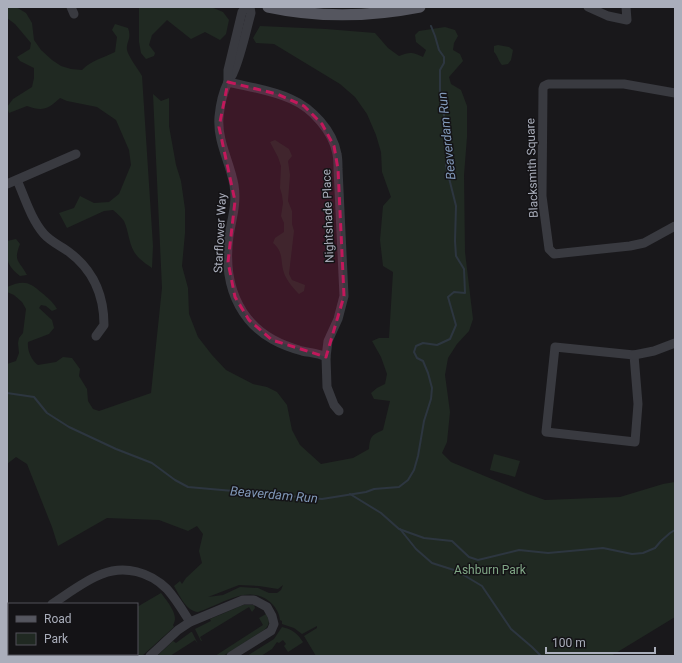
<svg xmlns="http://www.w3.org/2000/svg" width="682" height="663" viewBox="0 0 682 663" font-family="Roboto,sans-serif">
<rect width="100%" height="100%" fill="#19181b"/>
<g fill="#202922" fill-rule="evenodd">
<path d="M7,7H16L26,13L32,23L34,40L41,50L52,60L61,66L71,69L82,70C92,60 103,58 115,52L117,37L112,30L115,24L128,28C132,39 126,41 127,50C128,56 138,69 142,76L153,246L152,268C148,265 143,262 139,258C128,247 130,234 124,221C121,217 117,213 113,210L104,211L67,228L59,213L74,208L80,196L94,203L109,202L119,194L131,165L129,150L116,120L97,107L67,101L60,98C48,109 43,112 27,106L9,113L7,107L13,99L32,87L34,78V68L20,61L17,57L30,49L31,43L15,24L7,18Z"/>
<path d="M139,7H211L223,12L229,20L226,34L220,40L205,32L191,39L167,20L152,35L149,45L155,53L154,56L146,59L141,53L139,42Z"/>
<path d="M260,26L326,29L375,33L388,48L399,56C410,52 412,52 423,57L426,50L416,42L415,35L419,31L445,27L455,30L458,36L454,43L453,50L460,54L463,61L449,77L451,84L461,90L467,106V137L464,175L465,252L473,319L469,331L457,344L448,358L445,375L450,412L447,442L442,453L451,462L528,494L545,500L620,497L663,484L675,482V617L611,656H316L304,636L317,628V626L302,634L294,628L282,624V621L280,620C279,612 275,606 269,601C247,584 221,605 198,612C186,611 180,596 174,586L180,581L182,584L186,578L202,563L199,551L203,534L197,526L188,531L159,520L107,518L58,546L52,527L27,464L16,457L7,464V364L16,361L19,353L18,343L19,338L23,333L26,309L22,302L14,295L7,292V287C23,280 29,281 42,293C48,298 53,302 57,309L52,311L46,306L41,305L39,308L52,320L54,328L49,334L28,342C27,350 31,360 38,365L56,362L63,357L72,358L80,369L79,376L87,389L88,401L93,409L99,411L151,393L162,288L153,94L161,101L169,98V126L176,165L181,181L185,209V233L182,266L188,288L189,314L198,337L212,355L226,370L253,384L267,387L277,392L287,405L292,430L300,445L321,464L353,458L369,449C370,436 372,435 383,430L390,401L374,399L371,393L377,388L385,384L387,374L381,357L372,341L379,338H389L393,272L383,266L380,240L383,206L391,197L382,172L381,152L376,135L367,114L355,97L340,84L274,44L256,43L253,38ZM239,585L259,586L278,589L283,585L281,590L277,593H269L258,588L240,587L223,595L208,597Z"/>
<path d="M498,45L509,47L513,50L511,60L508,64L502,65C498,61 498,56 494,52V46Z"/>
<path d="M275,140L289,149L292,156L288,161L290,175L288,201L292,211V224L294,231L289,274L292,280L305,285L304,291L299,294C293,288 287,281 284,273C280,261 284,252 273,243L275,238L284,232V223L281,216L283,203L282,195L280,188L281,166L278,157L270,142Z"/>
<path d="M16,239L20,244C13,262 19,260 27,275L20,276C5,264 7,259 7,241Z"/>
<path d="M494,454L520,461L515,477L490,470Z"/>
<path d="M161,593C167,601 180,616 173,625L174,627L142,656H112L113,654H137V607Z"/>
<path d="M243,605H254L255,608L252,612L249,607L200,637L202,641H201L195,629L211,621L210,619Z"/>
<path d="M266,614C270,621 270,625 264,630L223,656H215L263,625L259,618Z"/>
<path d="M282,627C292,629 298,634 303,642L302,643L288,652L284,646L286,644L283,640L279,643L277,642L272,649L261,656H247L274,639Z"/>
<path d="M191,632H192L198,644L195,640L170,656H157L173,641L176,643Z"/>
</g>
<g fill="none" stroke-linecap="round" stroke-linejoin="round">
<g stroke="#2d3640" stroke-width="2">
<path d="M7,393L34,397L47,413L69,427L116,449L152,463L175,480L188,487L322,499L366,492L374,489L399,487L408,480L414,470L418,456L424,421L431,399L432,388L428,373L423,361L417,358L414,352L416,346L423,343L437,345L450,339L456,325L448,297L454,292L465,293L464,269L456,256L455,241L456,206L446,166L449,154L446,125L440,96V70L444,63V57L439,50L435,36L431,26"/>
<path d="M350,494L381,513L399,529L424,538L452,541L469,557L478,560L519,550L548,553L603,548L632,554L643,553L655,548L661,541L670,533L675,530"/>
<path d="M400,529L416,549L432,563L457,571L482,586L511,629L532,647L541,656"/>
</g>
<g stroke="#393a40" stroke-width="9">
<path d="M71,7L74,14"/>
<path d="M250,7L251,13C246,31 241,55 234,71C233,75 230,78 228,82C223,92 220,106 219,117C217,141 230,162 234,185C237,203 232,218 229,236C225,266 229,295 248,319C263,337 281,345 302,351C311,353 318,353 326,357"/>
<path d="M588,7L608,16L627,20L626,7"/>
<path d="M228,82C249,87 271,90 291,99C312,108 333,131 337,154C338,159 338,164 338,169L344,296L338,319L328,341L326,357L327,387L334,405L339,411"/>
<path d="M228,82V70L242,12L246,7"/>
<path d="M675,93L624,84H548L544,86L543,89L542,196L549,249L554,254L630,246L644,243L675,226"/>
<path d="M17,180C25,198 31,219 44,234C51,242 61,246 69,252C93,270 104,295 104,325L96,336"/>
<path d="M7,184L76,154"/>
<path d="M555,347L634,355L638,404L635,442L546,432Z"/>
<path d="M634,355L654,351L675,343"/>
<path d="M52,604C66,595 87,579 102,574C125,565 150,572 167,589C176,599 183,611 190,622"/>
<path d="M7,632L9,630"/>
<path d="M150,656L178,630L190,622L243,600H254L267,607L272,616L274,624L271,631L231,656"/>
</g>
<path stroke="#55565f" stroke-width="11" d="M268,7C319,18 369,17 420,7"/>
</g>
<path fill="#c2185b" fill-opacity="0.2" stroke="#c2185b" stroke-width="3" stroke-dasharray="8 5" stroke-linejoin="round" d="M228,82L277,94L304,106L322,124L334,146L338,169L344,296L326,357L272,340L249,320L235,297L228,262L235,201L219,127Z"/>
<g text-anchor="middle" stroke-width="3" stroke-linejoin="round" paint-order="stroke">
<g font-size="12" fill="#aaaebb" stroke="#141316">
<text transform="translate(532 168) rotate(-92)" y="4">Blacksmith Square</text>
<text transform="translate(328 216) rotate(-92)" y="4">Nightshade Place</text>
<text transform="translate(220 233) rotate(-87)" y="4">Starflower Way</text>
</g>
<g font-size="12" fill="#80a786" stroke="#141316">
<text x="490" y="574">Ashburn Park</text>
</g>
<g font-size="13" font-style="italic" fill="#8098b8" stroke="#141316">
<text transform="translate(446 136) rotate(-96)" y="5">Beaverdam Run</text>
<text transform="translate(274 494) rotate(5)" y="5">Beaverdam Run</text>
</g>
</g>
<rect width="682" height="663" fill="none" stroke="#aaaebb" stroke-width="16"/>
<rect x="8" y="603" width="130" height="52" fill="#141316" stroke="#505158"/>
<rect x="16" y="616" width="20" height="6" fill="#55565f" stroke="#505158"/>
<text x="44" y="623" font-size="12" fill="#aaaebb">Road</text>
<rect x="16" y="633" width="20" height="12" fill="#202922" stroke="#505158"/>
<text x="44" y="643" font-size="12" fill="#aaaebb">Park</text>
<path d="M546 647v6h109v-6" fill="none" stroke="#aaaebb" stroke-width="2"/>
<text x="552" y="647" font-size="12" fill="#aaaebb" stroke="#141316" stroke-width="3" paint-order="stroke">100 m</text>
</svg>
